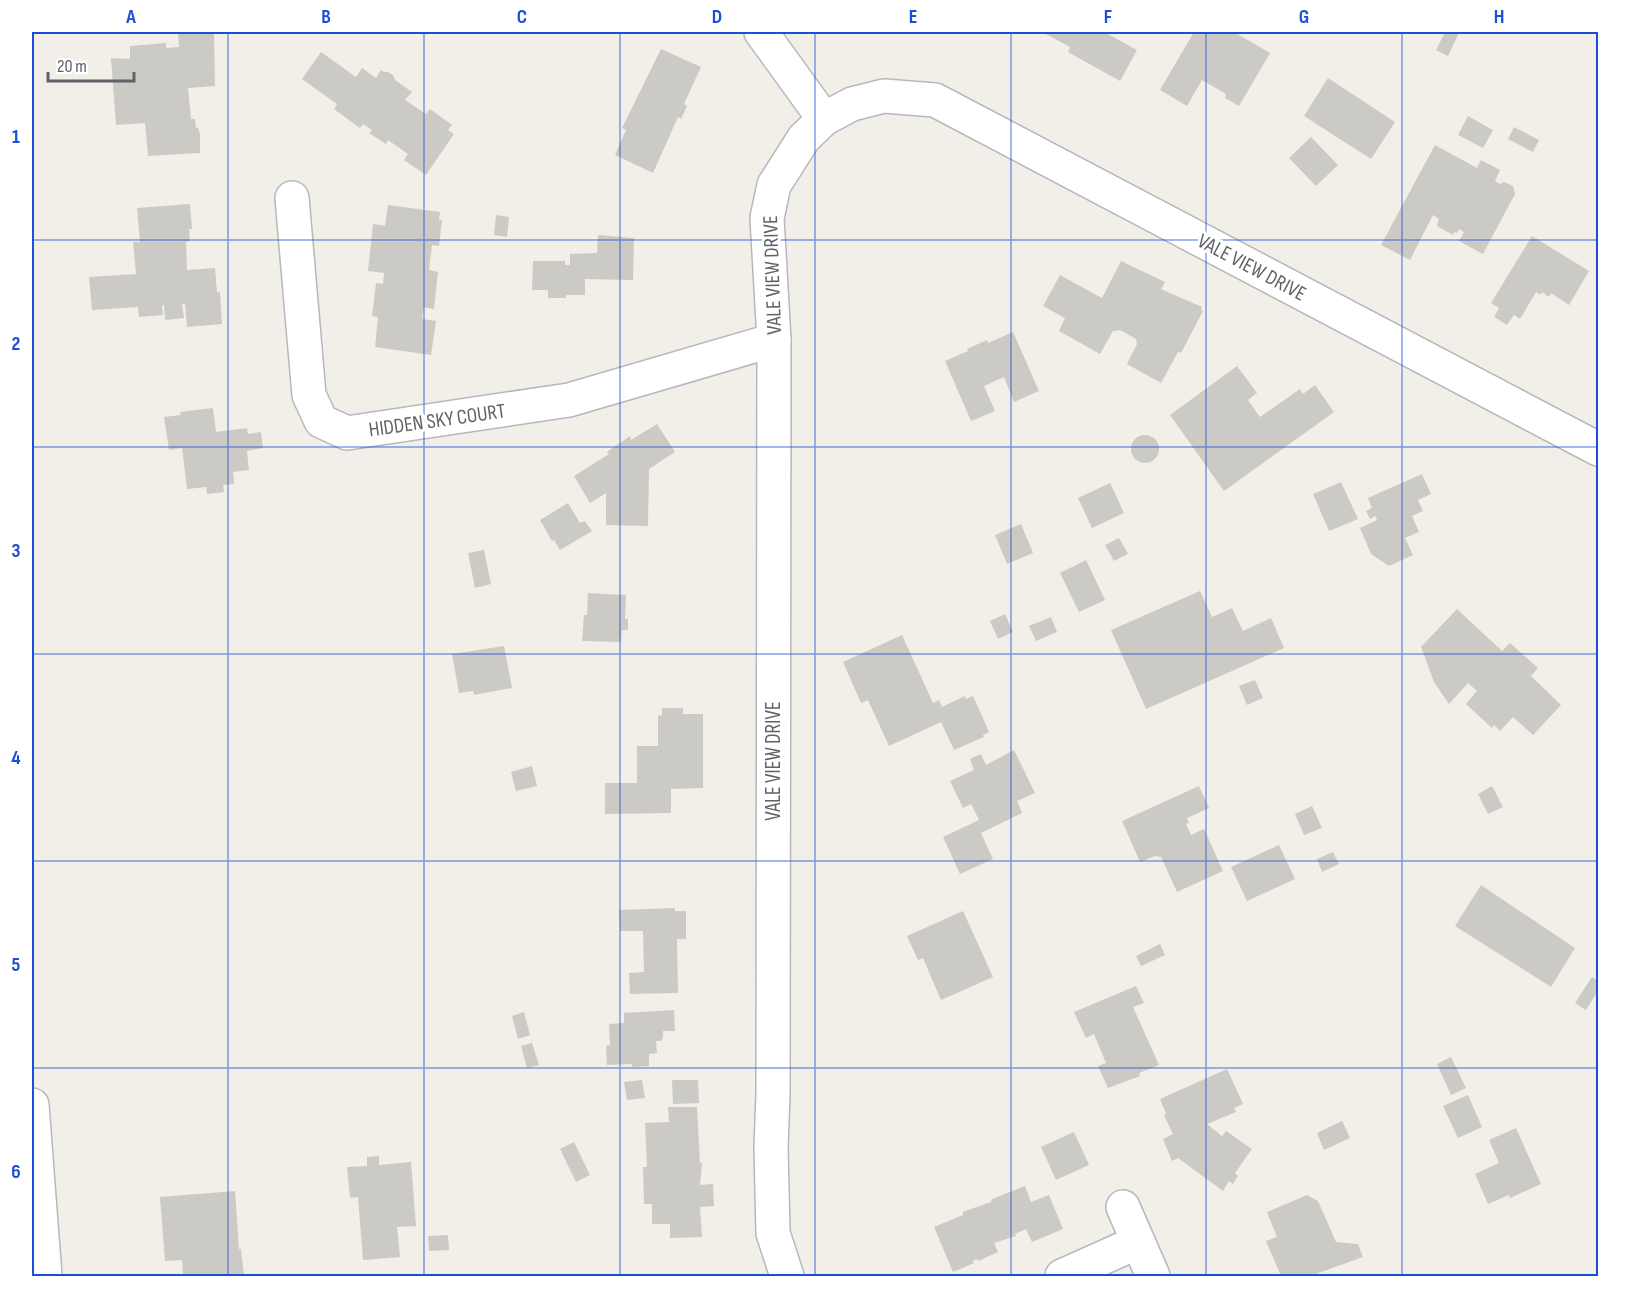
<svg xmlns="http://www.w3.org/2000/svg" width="1630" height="1308" viewBox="0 0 1630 1308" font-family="'Sofia Sans Condensed',sans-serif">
<rect width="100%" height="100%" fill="#f1efe8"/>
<g fill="#cccac5">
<path d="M178,32H214L215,86L188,88L191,119H195L196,128H198L200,134V153L148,156L145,123L116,125L111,58L130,59V46L166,43V48L179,47Z"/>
<path d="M1042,32H1104L1137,50L1120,81L1068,52L1070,47Z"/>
<path d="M1194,32H1234L1270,53L1239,106L1225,98L1226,94L1202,80L1187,106L1160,90Z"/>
<path d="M1445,32L1459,33L1448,56L1436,50Z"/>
<path d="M661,49L701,67L684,104L687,106L681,119L678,117L653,173L615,155L626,130L622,128Z"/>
<path d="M321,52L356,77L362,68L376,78L381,70L384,72H388L394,76L395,80L412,92L405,100L426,114L430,109L452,125L448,130L454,134L426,175L404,160L408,154L388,140L386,144L369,133L372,130L363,124L360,128L334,109L337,104L302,79Z"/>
<path d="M1328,78L1395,122L1371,159L1304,116Z"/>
<path d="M1468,116L1493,130L1483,148L1458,135Z"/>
<path d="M1514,127L1539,140L1533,152L1508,139Z"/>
<path d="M1311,137L1338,165L1316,186L1289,158Z"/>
<path d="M1435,145L1477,168L1481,160L1500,170L1495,181L1500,184L1504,182L1513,186L1515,194L1483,254L1459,241L1464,232L1459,229L1457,233L1454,232L1453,235L1437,226L1439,219L1433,215L1410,260L1381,245Z"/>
<path d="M190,204L192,229H189L190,241L186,242L187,270L215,268L217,292H220L222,324L187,327L185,304H182L184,318L165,320L164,305L162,306L163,315L139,317L138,307L92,310L89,277L136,274L133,242H140L137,208Z"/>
<path d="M388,205L440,212L439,220H442L439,246L432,245L429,270L438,272L434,309L424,307L422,319L436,321L431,355L375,347L378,317L372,316L376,283L383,284L384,273L368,271L373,224L385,226Z"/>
<path d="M496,215L509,217L507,237L494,235Z"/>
<path d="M598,235L634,238L633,280L585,279V295H566V298H548V290H532L533,261H565V265H570V254L597,253Z"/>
<path d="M1532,236L1589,271L1569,305L1551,293L1549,297L1542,292L1540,295L1536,292L1520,319L1514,315L1507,325L1494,317L1499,308L1491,303Z"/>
<path d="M1121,261L1165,282L1161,289L1202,307L1201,310L1203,311L1181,353L1178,352L1161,383L1127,364L1137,344L1136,339L1120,330L1113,331L1100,354L1059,331L1065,318L1043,306L1060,275L1102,298Z"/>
<path d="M1013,332L1039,391L1014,402L1004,377L984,386L995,411L971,421L945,361L968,351L967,349L987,340L988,343Z"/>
<path d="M1237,366L1257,393L1248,400L1260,417L1300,389L1303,394L1315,385L1334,412L1224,491L1170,415Z"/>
<path d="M213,408L216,432L247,428L248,434L261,432L263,448L247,451L249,470L233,472L234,484L223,485L224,492L207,494L206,487L187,489L182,448L169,450L164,417L181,415L180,412Z"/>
<path d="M657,424L675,452L649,469L648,526L606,525V493L590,503L574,476L609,454L607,452L630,436L631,440Z"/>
<circle cx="1145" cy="449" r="14"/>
<path d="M1422,474L1431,494L1418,500L1423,511L1412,516L1419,532L1405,538L1413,555L1389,566L1371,554L1360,528L1377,520L1375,516L1370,519L1366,511L1372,508L1368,498Z"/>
<path d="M1341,482L1358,519L1329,531L1313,494Z"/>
<path d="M1110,483L1124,513L1092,528L1078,498Z"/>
<path d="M568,503L580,523L585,521L592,531L560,550L554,540L552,541L540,520Z"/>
<path d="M1021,524L1033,553L1007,564L995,535Z"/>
<path d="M1119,538L1128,554L1114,561L1105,545Z"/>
<path d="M484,550L491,584L475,588L468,553Z"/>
<path d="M1086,560L1105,600L1079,612L1060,573Z"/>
<path d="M1200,591L1212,617L1232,608L1243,631L1271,618L1284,648L1146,709L1111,630Z"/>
<path d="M588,593L626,595L625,619H628V630H622L621,642L582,641L584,615H587Z"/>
<path d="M1457,609L1502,651L1510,643L1538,668L1531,676L1561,705L1533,735L1513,717L1500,731L1494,725L1492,728L1466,704L1477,691L1468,683L1449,704L1434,682L1421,647Z"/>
<path d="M1005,614L1013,632L998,639L990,621Z"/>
<path d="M1051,617L1057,632L1036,641L1029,626Z"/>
<path d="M902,635L933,703L939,700L942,707L965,696L966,699L973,696L989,732L983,735L984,737L954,750L941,722L889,746L868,700L861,703L843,662Z"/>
<path d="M504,646L512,688L474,695L473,691L459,693L452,654Z"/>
<path d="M1255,680L1263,698L1247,705L1239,686Z"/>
<path d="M662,708H683V714H703V788L671,789V813L605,814V783H637V746H658V715L662,716Z"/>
<path d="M1014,750L1035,793L1017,801L1022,813L981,833L993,859L960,874L943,837L979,820L971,804L963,808L950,781L974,770L970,759L981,754L986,765Z"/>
<path d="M532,766L537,786L516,791L511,772Z"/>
<path d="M1199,786L1209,808L1187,818L1189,823L1186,824L1191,835L1204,829L1223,871L1177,892L1161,857L1155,856L1140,862L1122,821Z"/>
<path d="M1492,786L1503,807L1488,814L1478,794Z"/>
<path d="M1312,806L1322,828L1304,835L1295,814Z"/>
<path d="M1279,845L1295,879L1247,901L1231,867Z"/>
<path d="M1333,852L1339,864L1322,872L1317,859Z"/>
<path d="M1481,885L1575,948L1551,987L1455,926Z"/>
<path d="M675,908V911H686V939H677L678,993L630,994L629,973L644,972L643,931H620L619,910Z"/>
<path d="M963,911L993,977L941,1000L923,958L918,960L907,936Z"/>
<path d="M1160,944L1165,955L1141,966L1136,956Z"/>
<path d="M1592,977L1598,981V991L1586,1010L1575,1003Z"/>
<path d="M1136,986L1144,1003L1133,1007L1159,1065L1139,1073L1140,1076L1108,1088L1098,1066L1106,1063L1094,1034L1086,1038L1074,1012Z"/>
<path d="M674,1010L675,1031H663V1038L661,1041H656L657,1053L649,1054V1066L632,1067V1064L607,1065L606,1046L610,1045L609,1024L624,1023V1013Z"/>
<path d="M524,1012L530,1035L518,1039L512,1016Z"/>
<path d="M532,1043L539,1065L527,1068L521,1046Z"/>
<path d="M1451,1057L1466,1088L1451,1095L1437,1064Z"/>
<path d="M1227,1069L1243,1104L1234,1108L1236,1112L1207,1124L1222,1136L1226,1131L1252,1149L1235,1173L1238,1176L1233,1184L1229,1181L1223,1191L1178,1158L1172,1161L1163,1139L1173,1134L1164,1115L1166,1114L1160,1099Z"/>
<path d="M642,1080L645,1098L627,1100L624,1082Z"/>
<path d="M672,1080H698L699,1103L673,1104Z"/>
<path d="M1468,1095L1482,1127L1458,1138L1443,1106Z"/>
<path d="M668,1107H697L700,1163H702L700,1185L713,1184L714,1206L700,1207L702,1237L670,1238V1224H652V1204H644L643,1167H647L645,1123L669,1122Z"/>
<path d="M1342,1121L1350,1138L1324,1150L1317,1133Z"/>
<path d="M1516,1128L1541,1184L1510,1198L1509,1195L1488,1204L1475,1174L1499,1163L1489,1140Z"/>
<path d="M1074,1132L1089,1165L1056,1180L1041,1147Z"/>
<path d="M574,1142L590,1175L576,1182L560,1149Z"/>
<path d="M379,1156V1165L411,1162L416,1226L397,1227L400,1257L363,1260L358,1197L350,1198L347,1167L367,1166V1157Z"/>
<path d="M1025,1186L1031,1202L1049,1195L1063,1229L1032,1242L1026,1229L1015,1234L1016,1236L994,1243L998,1252L978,1261L977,1259L973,1261L974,1263L953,1272L934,1227L963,1215V1212L971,1209L991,1202L992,1199Z"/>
<path d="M235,1191L239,1249H241L244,1276H183L182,1260L165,1261L160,1197Z"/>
<path d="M1307,1195L1318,1201L1336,1242L1358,1244L1363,1257L1310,1276H1281L1266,1241L1277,1237L1267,1212Z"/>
<path d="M448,1235L449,1250L429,1251L428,1236Z"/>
</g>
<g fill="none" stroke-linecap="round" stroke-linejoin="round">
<g stroke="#b5b8bc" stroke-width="36">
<g id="minor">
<path d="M761,32L824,119"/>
<path d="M292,198L309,395L321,421L347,433L569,400L774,340"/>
<path d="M32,1105L45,1276"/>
<path d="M1123,1207L1153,1276"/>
<path d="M787,1276L773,1233L771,1147L773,1095L774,340L767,218L774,185L804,138L824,119L852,104L884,96L935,100L1598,449"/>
<path d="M1062,1276L1138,1242"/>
</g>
</g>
<use href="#minor" stroke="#fff" stroke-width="33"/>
</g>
<path fill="none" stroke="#1d4ed8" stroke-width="1.5" stroke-opacity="0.55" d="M228,32V1276M424,32V1276M620,32V1276M815,32V1276M1011,32V1276M1206,32V1276M1402,32V1276M32,240H1598M32,447H1598M32,654H1598M32,861H1598M32,1068H1598"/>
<g text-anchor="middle" stroke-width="6" stroke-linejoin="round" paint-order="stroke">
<g font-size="21" fill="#5f6368" stroke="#fff">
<text transform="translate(1252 267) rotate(28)" y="7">VALE VIEW DRIVE</text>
<text transform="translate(772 275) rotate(-92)" y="7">VALE VIEW DRIVE</text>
<text transform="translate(437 420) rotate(-8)" y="7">HIDDEN SKY COURT</text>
<text transform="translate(773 761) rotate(-90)" y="7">VALE VIEW DRIVE</text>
</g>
</g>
<rect width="1630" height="1308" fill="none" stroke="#ffffff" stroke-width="66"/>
<path d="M48 72v9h86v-9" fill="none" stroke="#5f6368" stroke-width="3"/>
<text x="57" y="72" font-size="18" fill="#5f6368" stroke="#ffffff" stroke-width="4.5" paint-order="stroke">20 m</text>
<rect x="33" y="33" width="1564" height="1242" fill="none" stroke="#1d4ed8" stroke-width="2"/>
<g font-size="20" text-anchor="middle" font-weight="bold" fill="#1d4ed8">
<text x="131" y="23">A</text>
<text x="326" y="23">B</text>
<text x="522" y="23">C</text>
<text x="717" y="23">D</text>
<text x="913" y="23">E</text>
<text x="1108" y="23">F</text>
<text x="1304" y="23">G</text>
<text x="1499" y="23">H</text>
<text x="16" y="143">1</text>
<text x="16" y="350">2</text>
<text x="16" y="557">3</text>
<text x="16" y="764">4</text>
<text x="16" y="971">5</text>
<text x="16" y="1178">6</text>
</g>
</svg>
